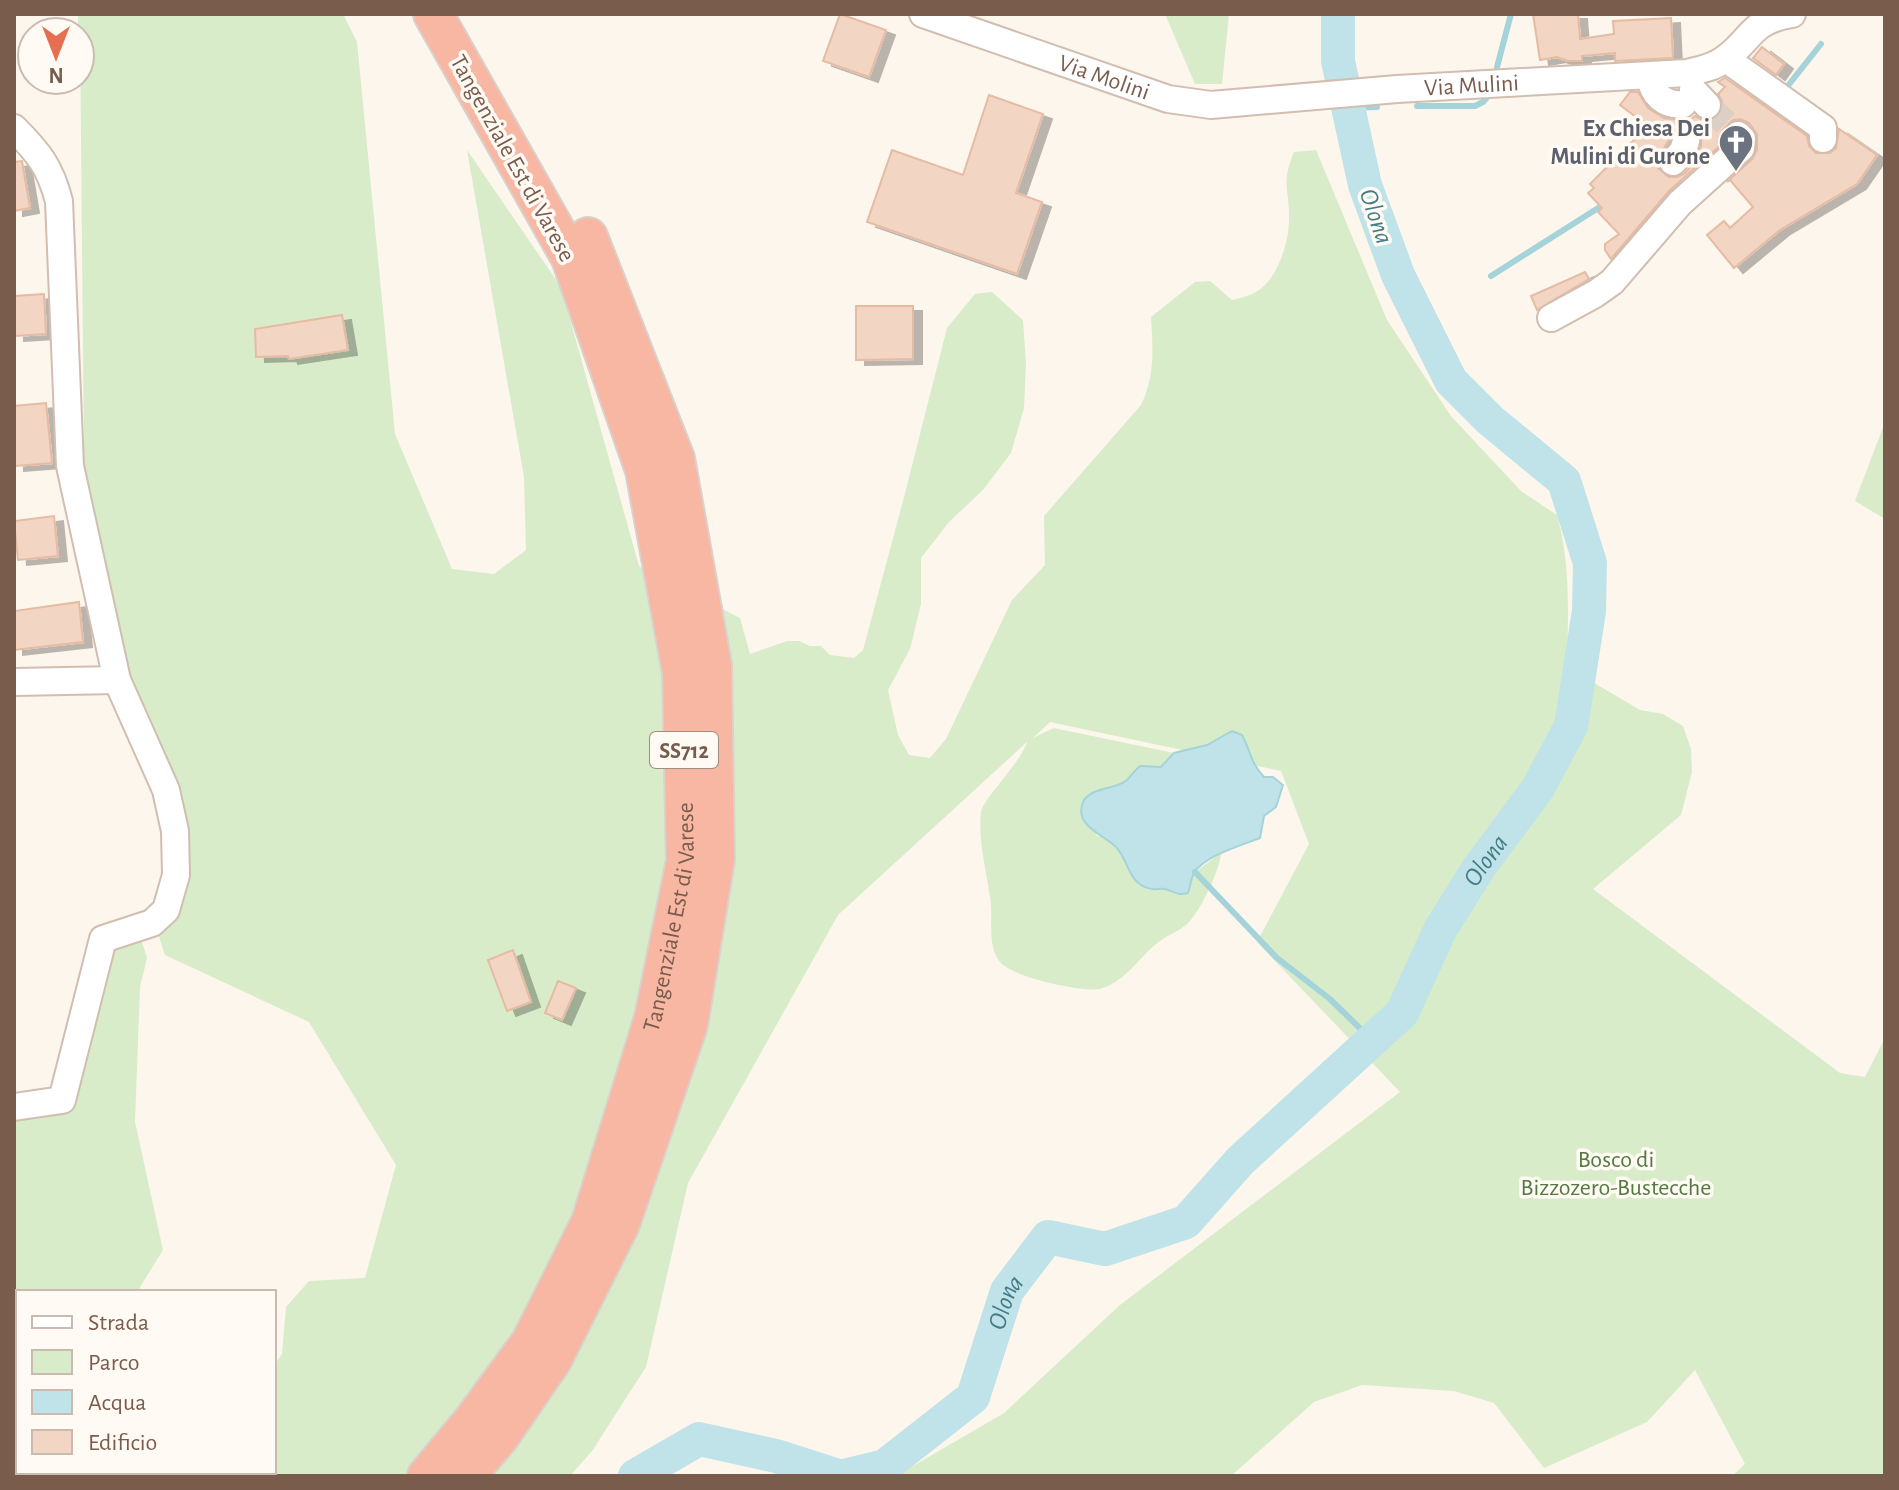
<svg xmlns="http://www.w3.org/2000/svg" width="1899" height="1490" viewBox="0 0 1899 1490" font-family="'Alegreya Sans',sans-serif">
<defs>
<filter id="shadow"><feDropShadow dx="9" dy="5" stdDeviation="0" flood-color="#0004"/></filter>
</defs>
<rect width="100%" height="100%" fill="#fdf6ec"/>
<g fill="#d8ecc9">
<path d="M78,14H343L357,42L395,434L452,569L494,574L526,550L524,477L467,150L561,287L639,566L740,618L750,654L787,641H799L810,646H821L830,655L854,658L863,650L903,501L947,328L975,294L992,292L1023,320L1026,364L1024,408L1011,453L983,490L949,522L921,558V604L910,649L888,690L898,735L909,755L930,758L946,739L1012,600L1045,565L1044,516L1141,405C1155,376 1153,349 1151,317L1195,282L1210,281L1232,300C1240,298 1249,296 1256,292C1277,281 1289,242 1289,220C1290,188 1280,186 1294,152L1316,150L1387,320L1451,416L1521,491L1557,515C1571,565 1568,615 1567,667L1640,710L1663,714L1683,726L1691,749L1692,772L1681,815L1593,889L1840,1073L1865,1077L1885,1038V1476H1732L1745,1464L1695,1370L1647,1422L1544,1468L1494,1403L1454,1391L1362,1385L1314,1402L1231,1476H896L1004,1413L1120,1305L1400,1092L1257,942L1309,844L1281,771L1050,722L1033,738L1054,728L1174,753L1161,767L1140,766L1126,780L1110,788L1096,835C1120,844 1136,870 1152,890L1162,888L1178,895L1191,884L1195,872L1221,853C1220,870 1200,912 1187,924C1178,932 1165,936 1156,944C1138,959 1123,984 1099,989C1081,992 1012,977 1000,962C986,945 994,917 990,897C986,870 978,840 981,812C983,799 1021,762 1027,742L838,915L688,1183L646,1367L592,1451L570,1476H207L210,1472H274V1366L282,1354L286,1307L309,1281L365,1278L396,1165L309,1022L165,955L158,934L181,877L122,672L84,462L80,32H78Z"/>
<path d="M1165,14H1229L1222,84H1195Z"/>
<path d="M1885,422V519L1855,501Z"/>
<path d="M141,939L147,958L140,987L135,1122L163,1250L140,1287L141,1292H18V1472H100L97,1476H14V1115L52,1110L109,948Z"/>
</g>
<path fill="#bfe3e8" stroke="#a5d3da" stroke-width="2" d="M1232,731L1242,735C1251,752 1250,762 1264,777H1273L1283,785L1276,807L1264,816L1260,838C1242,845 1204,856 1194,873C1191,879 1190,887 1188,893C1177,896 1175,892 1165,889C1161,888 1156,890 1152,889C1129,886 1129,862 1117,848C1106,835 1073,827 1083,802C1090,787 1115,790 1127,780C1131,776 1135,770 1140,766L1161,767L1174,753L1207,745Z"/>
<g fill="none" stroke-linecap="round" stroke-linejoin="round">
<g stroke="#a5d3da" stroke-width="6">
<path d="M1497,67L1511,14"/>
<path d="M1783,92L1821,44"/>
<path d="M1417,106H1475L1483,102L1489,95"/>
<path d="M1348,108L1377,107"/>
<path d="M1491,276L1606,203"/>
<path d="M1195,872L1277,958L1330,999L1372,1040"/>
</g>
<g stroke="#bfe3e8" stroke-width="34">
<path d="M635,1476L699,1439L776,1456L838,1476"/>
<path id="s1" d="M844,1476L885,1466L973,1397L1007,1291L1048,1237L1105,1249L1186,1222L1240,1161L1402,1013L1440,930L1478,869L1538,788L1571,726L1589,611L1590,563L1564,481L1490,420L1451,381L1398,275L1365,185L1338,61V14"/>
</g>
</g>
<g fill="#f3d5c3" stroke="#e6bba3" stroke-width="2" fill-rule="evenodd" filter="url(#shadow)">
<path d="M840,14L886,30L869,77L823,61Z"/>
<path d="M1533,14H1578L1580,39L1614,34L1613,21L1671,18L1673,58L1615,61V53L1582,56V61H1568L1557,57L1540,60Z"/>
<path d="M1762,47L1784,64L1776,75L1753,58Z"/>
<path d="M1725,78L1807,136L1809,146L1816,153H1830L1836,148L1839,129L1877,155L1857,184L1780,230L1734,268L1707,235L1724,221L1730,228L1753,207L1730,180L1727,182L1752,159L1757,150V134L1749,123L1741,119L1733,120L1723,130L1724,142L1669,191L1611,259L1605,250V244L1619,234L1598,212L1602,208L1588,193L1594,188L1590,184L1648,126L1620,105L1630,92H1638L1648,108L1664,118L1681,120L1686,124L1695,116L1703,120H1711L1722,110V101L1718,94L1725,87L1718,82ZM1682,126H1690L1697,130L1701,137V146L1695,161L1685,173L1677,177H1669L1658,168V158L1675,130Z"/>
<path d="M989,95L1043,114L1016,193L1042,202L1017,274L867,222L892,150L963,175Z"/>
<path d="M22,161L30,208L14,211V162Z"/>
<path d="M1585,272L1589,279L1537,310L1531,296Z"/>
<path d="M44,294L46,334L15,336L14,296Z"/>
<path d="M856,306H913V359L856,360Z"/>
<path d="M342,315L348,350L289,359L288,356L256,357L255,329Z"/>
<path d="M46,403L52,463L15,466L14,406Z"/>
<path d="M54,516L58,556L18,560L14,521Z"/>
<path d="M79,602L83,642L14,650V611Z"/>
<path d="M513,950L531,1002L507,1011L488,960Z"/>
<path d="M558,981L576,988L562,1020L545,1013Z"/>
</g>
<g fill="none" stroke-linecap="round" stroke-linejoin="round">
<path stroke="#dcd0c4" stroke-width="26" stroke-dasharray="26 13" stroke-linecap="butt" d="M1707,105L1738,135"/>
<g stroke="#d1beb0" stroke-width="30">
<g id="minor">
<path id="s2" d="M923,14L1168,99L1211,105L1397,89L1687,73C1699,70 1713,68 1723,60C1752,41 1748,21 1792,14"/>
<path d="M1726,59L1823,128V139"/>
<path d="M1650,76C1652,94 1664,106 1683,104"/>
<path d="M1693,90L1707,105"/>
<path d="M14,128C39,153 50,167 59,201L70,466L117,680L166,790L175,831L176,875L166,910L152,923L103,939L62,1100L14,1107"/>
<path d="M1673,162L1683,151L1686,141"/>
<path d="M1551,318L1595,294L1612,282L1680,203L1741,148L1742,139L1738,135"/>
<path d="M14,682L117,680"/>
</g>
</g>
<g stroke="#dad1cd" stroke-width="42">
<g id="highway">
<path id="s3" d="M427,1476L472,1422L531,1342L591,1222L654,1018L686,861L682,672L645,470L571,258L433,14"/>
<path d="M466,1476L500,1436L552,1360L620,1224L688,1025L715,859L712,665L675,459L588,237"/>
</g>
</g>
<use href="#minor" stroke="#fff" stroke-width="26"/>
<use href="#highway" stroke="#f7b7a3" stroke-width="38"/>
</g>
<defs>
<g id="church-pin" transform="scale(1.8)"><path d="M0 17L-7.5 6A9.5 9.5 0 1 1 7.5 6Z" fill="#6b7280" stroke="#fffaf3"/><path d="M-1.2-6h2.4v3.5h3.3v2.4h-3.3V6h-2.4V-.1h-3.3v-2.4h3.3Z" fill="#fff"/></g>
</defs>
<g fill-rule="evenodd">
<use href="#church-pin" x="1736" y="142"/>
</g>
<g text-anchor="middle" stroke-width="7" stroke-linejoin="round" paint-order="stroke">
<rect fill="#fffaf3" stroke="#a28b7f" stroke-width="2" x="650" y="732" width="68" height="36" rx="6"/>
<g font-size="22" font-weight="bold" fill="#7a5c4d">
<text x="684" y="758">SS712</text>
</g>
<g font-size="24" fill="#7a5c4d" stroke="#fffaf3">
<text dy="8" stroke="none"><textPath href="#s2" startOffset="192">Via Molini</textPath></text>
<text dy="8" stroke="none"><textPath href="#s2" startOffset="564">Via Mulini</textPath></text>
<text transform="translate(513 158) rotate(61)" y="8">Tangenziale Est di Varese</text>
<text dy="8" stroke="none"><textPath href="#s3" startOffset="620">Tangenziale Est di Varese</textPath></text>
</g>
<g font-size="24" font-weight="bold" fill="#5b616d" stroke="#fffaf3" text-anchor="end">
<text x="1710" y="136">Ex Chiesa Dei<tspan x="1710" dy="28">Mulini di Gurone</tspan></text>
</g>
<g font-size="24" fill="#537a41" stroke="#fffaf3">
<text x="1616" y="1167">Bosco di<tspan x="1616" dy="28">Bizzozero-Bustecche</tspan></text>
</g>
<g font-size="26" font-style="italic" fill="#437c86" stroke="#fffaf3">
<text transform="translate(1377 216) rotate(71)" y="9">Olona</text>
<text dy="9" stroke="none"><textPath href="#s1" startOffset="952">Olona</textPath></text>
<text dy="9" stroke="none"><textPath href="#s1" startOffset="254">Olona</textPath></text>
</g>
</g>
<rect width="1899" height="1490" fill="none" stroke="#7a5c4d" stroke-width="32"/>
<rect x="16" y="1290" width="260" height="184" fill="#fffaf3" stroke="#cabbb1" stroke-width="2"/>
<rect x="32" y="1316" width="40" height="12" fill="#ffffff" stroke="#cabbb1" stroke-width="2"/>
<text x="88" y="1330" font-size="24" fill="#7a5c4d">Strada</text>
<rect x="32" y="1350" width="40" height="24" fill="#d8ecc9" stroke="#cabbb1" stroke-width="2"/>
<text x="88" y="1370" font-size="24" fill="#7a5c4d">Parco</text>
<rect x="32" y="1390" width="40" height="24" fill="#bfe3e8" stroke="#cabbb1" stroke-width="2"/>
<text x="88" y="1410" font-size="24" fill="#7a5c4d">Acqua</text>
<rect x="32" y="1430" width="40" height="24" fill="#f3d5c3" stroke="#cabbb1" stroke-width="2"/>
<text x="88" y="1450" font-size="24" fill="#7a5c4d">Edificio</text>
<g transform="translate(56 56) rotate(180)"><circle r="38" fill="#fffaf3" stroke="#cabbb1" stroke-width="2"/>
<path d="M0-6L14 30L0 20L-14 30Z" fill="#e76f51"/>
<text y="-12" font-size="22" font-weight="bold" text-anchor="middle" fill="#7a5c4d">N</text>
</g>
</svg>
